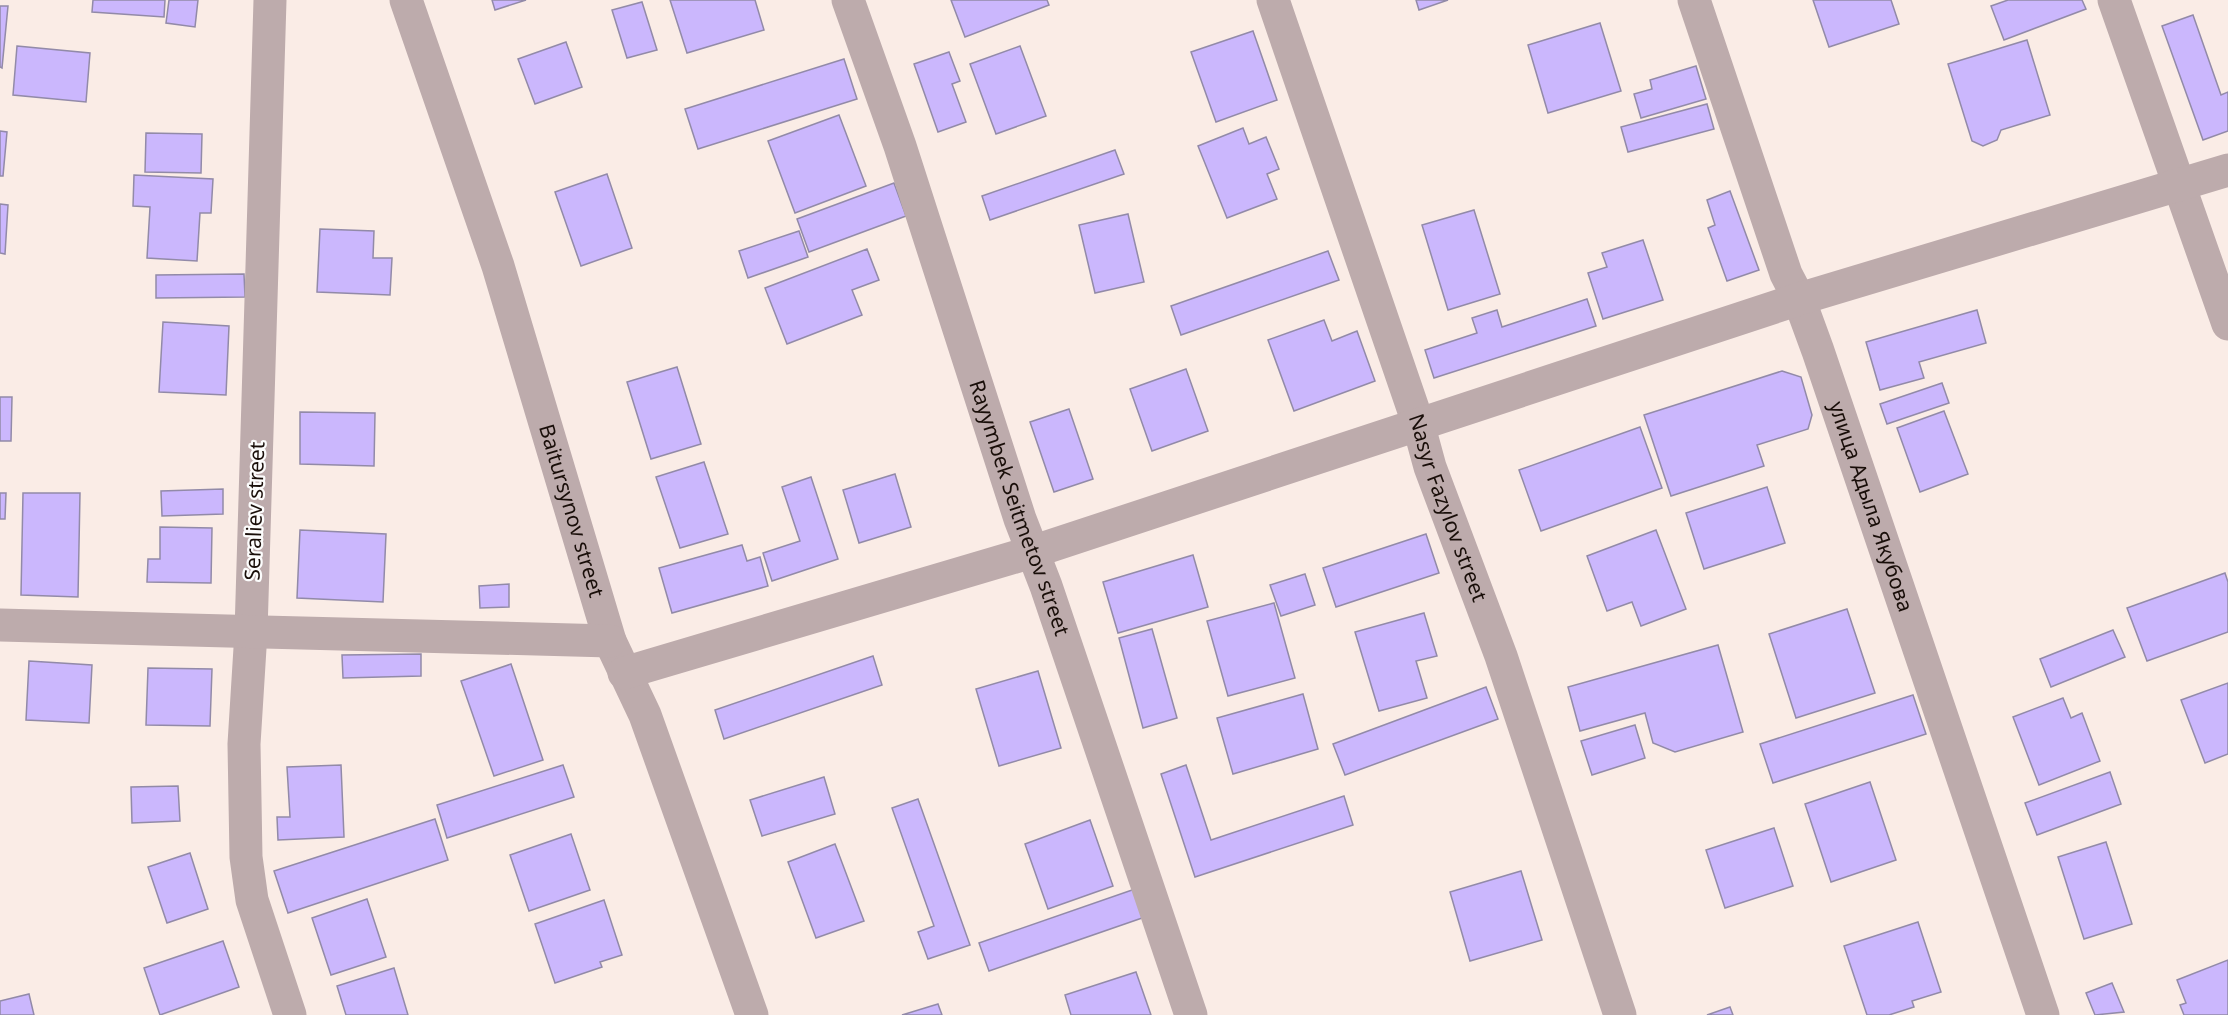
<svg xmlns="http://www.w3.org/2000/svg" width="2228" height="1015" viewBox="0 0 2228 1015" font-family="'Noto Sans',sans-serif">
<rect width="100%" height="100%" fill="#faece6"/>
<g fill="#cbb7fd" stroke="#928aa8" stroke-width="1.5">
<path d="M93,0H165L164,17L92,12Z"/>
<path d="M169,0H198L195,27L166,23Z"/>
<path d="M492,0H526L495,10Z"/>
<path d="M670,0H755L764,30L687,53Z"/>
<path d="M951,0H1047L1049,5L965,37Z"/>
<path d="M1416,0H1448L1419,10Z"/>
<path d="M1813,0H1891L1899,24L1829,47Z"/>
<path d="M2008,0H2082L2086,9L2004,40L1991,6Z"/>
<path d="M642,2L657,50L627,58L612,10Z"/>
<path d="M0,6H8L2,68L0,67Z"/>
<path d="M2193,15L2221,95L2228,92V131L2203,140L2162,26Z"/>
<path d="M1600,23L1621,91L1548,113L1528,45Z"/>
<path d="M1253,31L1277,100L1216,122L1191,52Z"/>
<path d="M2027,40L2050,115L2001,130L1997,140L1983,146L1972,141L1948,64Z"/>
<path d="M566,42L582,87L535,104L518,59Z"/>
<path d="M17,46L90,53L86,102L13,95Z"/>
<path d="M1020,46L1046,116L996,134L970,64Z"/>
<path d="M949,52L960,81L952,84L966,122L938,132L914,64Z"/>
<path d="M844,59L857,99L698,149L685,109Z"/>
<path d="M1696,66L1706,99L1641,118L1634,94L1652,89L1650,80Z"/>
<path d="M1707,104L1714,129L1628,152L1621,127Z"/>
<path d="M839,115L866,186L795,213L768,141Z"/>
<path d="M1243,128L1249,144L1266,137L1279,169L1267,174L1277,199L1227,218L1198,146Z"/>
<path d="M0,131L7,132L3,176H0Z"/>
<path d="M146,133L202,134L201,173L145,172Z"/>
<path d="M1115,150L1124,174L990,220L982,196Z"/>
<path d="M607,174L632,248L581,266L555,192Z"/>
<path d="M134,175L213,179L211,213H200L197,261L147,258L150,207L133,206Z"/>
<path d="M894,183L906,216L809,252L797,219Z"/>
<path d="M1730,191L1759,270L1727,281L1708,228L1715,225L1707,200Z"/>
<path d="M0,204L8,205L5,254L0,253Z"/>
<path d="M1474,210L1500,294L1448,310L1422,225Z"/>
<path d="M1128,214L1144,282L1095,293L1079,225Z"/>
<path d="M320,229L374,231L373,258H392L390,295L317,292Z"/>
<path d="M799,231L808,257L748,278L739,251Z"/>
<path d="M1643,240L1663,300L1603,319L1588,273L1607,267L1602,253Z"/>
<path d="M867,249L879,280L852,290L862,315L787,344L765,288Z"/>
<path d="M1328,251L1339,280L1181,335L1171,306Z"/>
<path d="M244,274L245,297L156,298V275Z"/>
<path d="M1587,299L1596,326L1434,378L1425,350L1477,333L1472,318L1497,310L1502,327Z"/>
<path d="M1977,310L1986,343L1919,362L1924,378L1880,390L1866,342Z"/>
<path d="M1324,320L1332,341L1357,331L1375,381L1294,411L1268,340Z"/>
<path d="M163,322L229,326L226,395L159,392Z"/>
<path d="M677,367L701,444L651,459L627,382Z"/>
<path d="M1186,369L1208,431L1152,451L1130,389Z"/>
<path d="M1782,371L1801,377L1812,415L1808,429L1757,445L1764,466L1671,496L1644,415Z"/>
<path d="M1942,383L1949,403L1887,424L1880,404Z"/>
<path d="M0,397H12L11,441H0Z"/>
<path d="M1069,409L1093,479L1054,492L1030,422Z"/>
<path d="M1944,411L1968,474L1920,492L1897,428Z"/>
<path d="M300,412L375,413L374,466L300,464Z"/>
<path d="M1640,427L1662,488L1541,531L1519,470Z"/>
<path d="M704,462L728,534L680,548L656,477Z"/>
<path d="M895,474L911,527L859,543L843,490Z"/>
<path d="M811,477L838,559L772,581L763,553L800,541L782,487Z"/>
<path d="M1767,487L1785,543L1704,569L1686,513Z"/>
<path d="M223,489V514L162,516L161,491Z"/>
<path d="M0,493H6L5,519H0Z"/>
<path d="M23,493H80L78,597L21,595Z"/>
<path d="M160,527L212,528L211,583L147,582L148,559H160Z"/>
<path d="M300,530L386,534L383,602L297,598Z"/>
<path d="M1656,530L1686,609L1641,626L1632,602L1607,611L1587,556Z"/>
<path d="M1426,534L1439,573L1336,607L1323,568Z"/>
<path d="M742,545L747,561L760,557L768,586L672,613L659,568Z"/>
<path d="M1193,555L1208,607L1118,633L1103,582Z"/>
<path d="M2225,573L2228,582V632L2147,661L2127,608Z"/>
<path d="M1305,574L1315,605L1281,616L1270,585Z"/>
<path d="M509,584V607L480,608L479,586Z"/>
<path d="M1274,603L1295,678L1228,696L1207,621Z"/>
<path d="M1847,609L1875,693L1796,718L1769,634Z"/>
<path d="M1424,613L1437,656L1416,661L1427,698L1379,711L1355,632Z"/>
<path d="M1152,629L1177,718L1143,728L1119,638Z"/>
<path d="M2113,630L2125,657L2051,687L2040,659Z"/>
<path d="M1718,645L1743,732L1675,752L1653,743L1645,713L1580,731L1568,687Z"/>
<path d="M421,654V676L343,678L342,655Z"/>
<path d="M873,656L882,685L724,739L715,710Z"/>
<path d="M29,661L92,665L89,723L26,720Z"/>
<path d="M511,664L543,760L494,776L461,681Z"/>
<path d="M148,668L212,669L210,726L146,725Z"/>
<path d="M1038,671L1061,748L999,766L976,689Z"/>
<path d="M2228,683V754L2205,763L2181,700Z"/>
<path d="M1486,687L1498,719L1345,775L1333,744Z"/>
<path d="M1303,694L1318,749L1233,774L1217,718Z"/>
<path d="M1913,695L1926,734L1773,783L1760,744Z"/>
<path d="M2063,698L2071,718L2082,713L2100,761L2039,785L2013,717Z"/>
<path d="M1635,725L1645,758L1592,775L1581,741Z"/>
<path d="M341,765L344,837L278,840L277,817H290L287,767Z"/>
<path d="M563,765L574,797L447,838L437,805Z"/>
<path d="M1186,765L1211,840L1344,796L1353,825L1195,877L1161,774Z"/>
<path d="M2110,772L2121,804L2037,835L2025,803Z"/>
<path d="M824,777L835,814L762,836L750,800Z"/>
<path d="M1870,782L1896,860L1831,882L1805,804Z"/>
<path d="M178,786L180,821L132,823L131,787Z"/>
<path d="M918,799L970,945L928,959L918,932L934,926L892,808Z"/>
<path d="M435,819L448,860L288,913L274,871Z"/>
<path d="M1090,820L1113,886L1048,909L1025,844Z"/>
<path d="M1774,828L1793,886L1725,908L1706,850Z"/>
<path d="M571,834L590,890L529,911L510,855Z"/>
<path d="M2106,842L2132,924L2084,939L2058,857Z"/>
<path d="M835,844L864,921L816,938L788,862Z"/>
<path d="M190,853L208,909L167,923L148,867Z"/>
<path d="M1521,871L1542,940L1470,961L1450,892Z"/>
<path d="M1135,889L1145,917L989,971L979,943Z"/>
<path d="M367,899L386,957L331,975L312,918Z"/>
<path d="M604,900L622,955L600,962L602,967L555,983L535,924Z"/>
<path d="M1918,922L1941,992L1912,1001L1914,1007L1889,1015H1867L1844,946Z"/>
<path d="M223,941L239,987L160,1015L144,968Z"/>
<path d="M2228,960V1015H2184L2180,1005L2186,1003L2177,980Z"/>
<path d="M394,968L408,1015H346L337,986Z"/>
<path d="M1136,972L1151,1015H1071L1065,995Z"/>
<path d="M2112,983L2124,1012L2095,1015L2086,993Z"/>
<path d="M29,994L34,1015H0V1001Z"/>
<path d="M938,1004L942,1015H902Z"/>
<path d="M1730,1007L1733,1015H1707Z"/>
</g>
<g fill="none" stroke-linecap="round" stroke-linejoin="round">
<g stroke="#bdabac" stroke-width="33">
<path d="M270,0L251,632L244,744L246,857L252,900L290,1015"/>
<path id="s1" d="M406,0L498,266L610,641L645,715L752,1015"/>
<path id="s2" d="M848,0L900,146L1020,519L1046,586L1191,1015"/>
<path id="s3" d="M1273,0L1418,423L1430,467L1501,656L1620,1015"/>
<path id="s4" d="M1694,0L1786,274L1799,299L1818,351L2043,1015"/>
<path d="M2114,0L2228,324"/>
<path d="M0,625L610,641"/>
<path d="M624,673L1032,552L1799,299L2228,170"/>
</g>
</g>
<g text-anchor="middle" stroke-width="4.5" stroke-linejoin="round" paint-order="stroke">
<g font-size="21" fill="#190e09" stroke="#fcfcfc">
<text dy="7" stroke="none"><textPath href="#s3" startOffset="537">Nasyr Fazylov street</textPath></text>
<text dy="7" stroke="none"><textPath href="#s4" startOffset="537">улица Адыла Якубова</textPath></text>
<text dy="7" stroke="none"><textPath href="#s2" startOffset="536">Rayymbek Seitmetov street</textPath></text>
<text dy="7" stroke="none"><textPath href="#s1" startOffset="537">Baitursynov street</textPath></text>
<text transform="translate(255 511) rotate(-88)" y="7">Seraliev street</text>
</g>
</g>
</svg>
